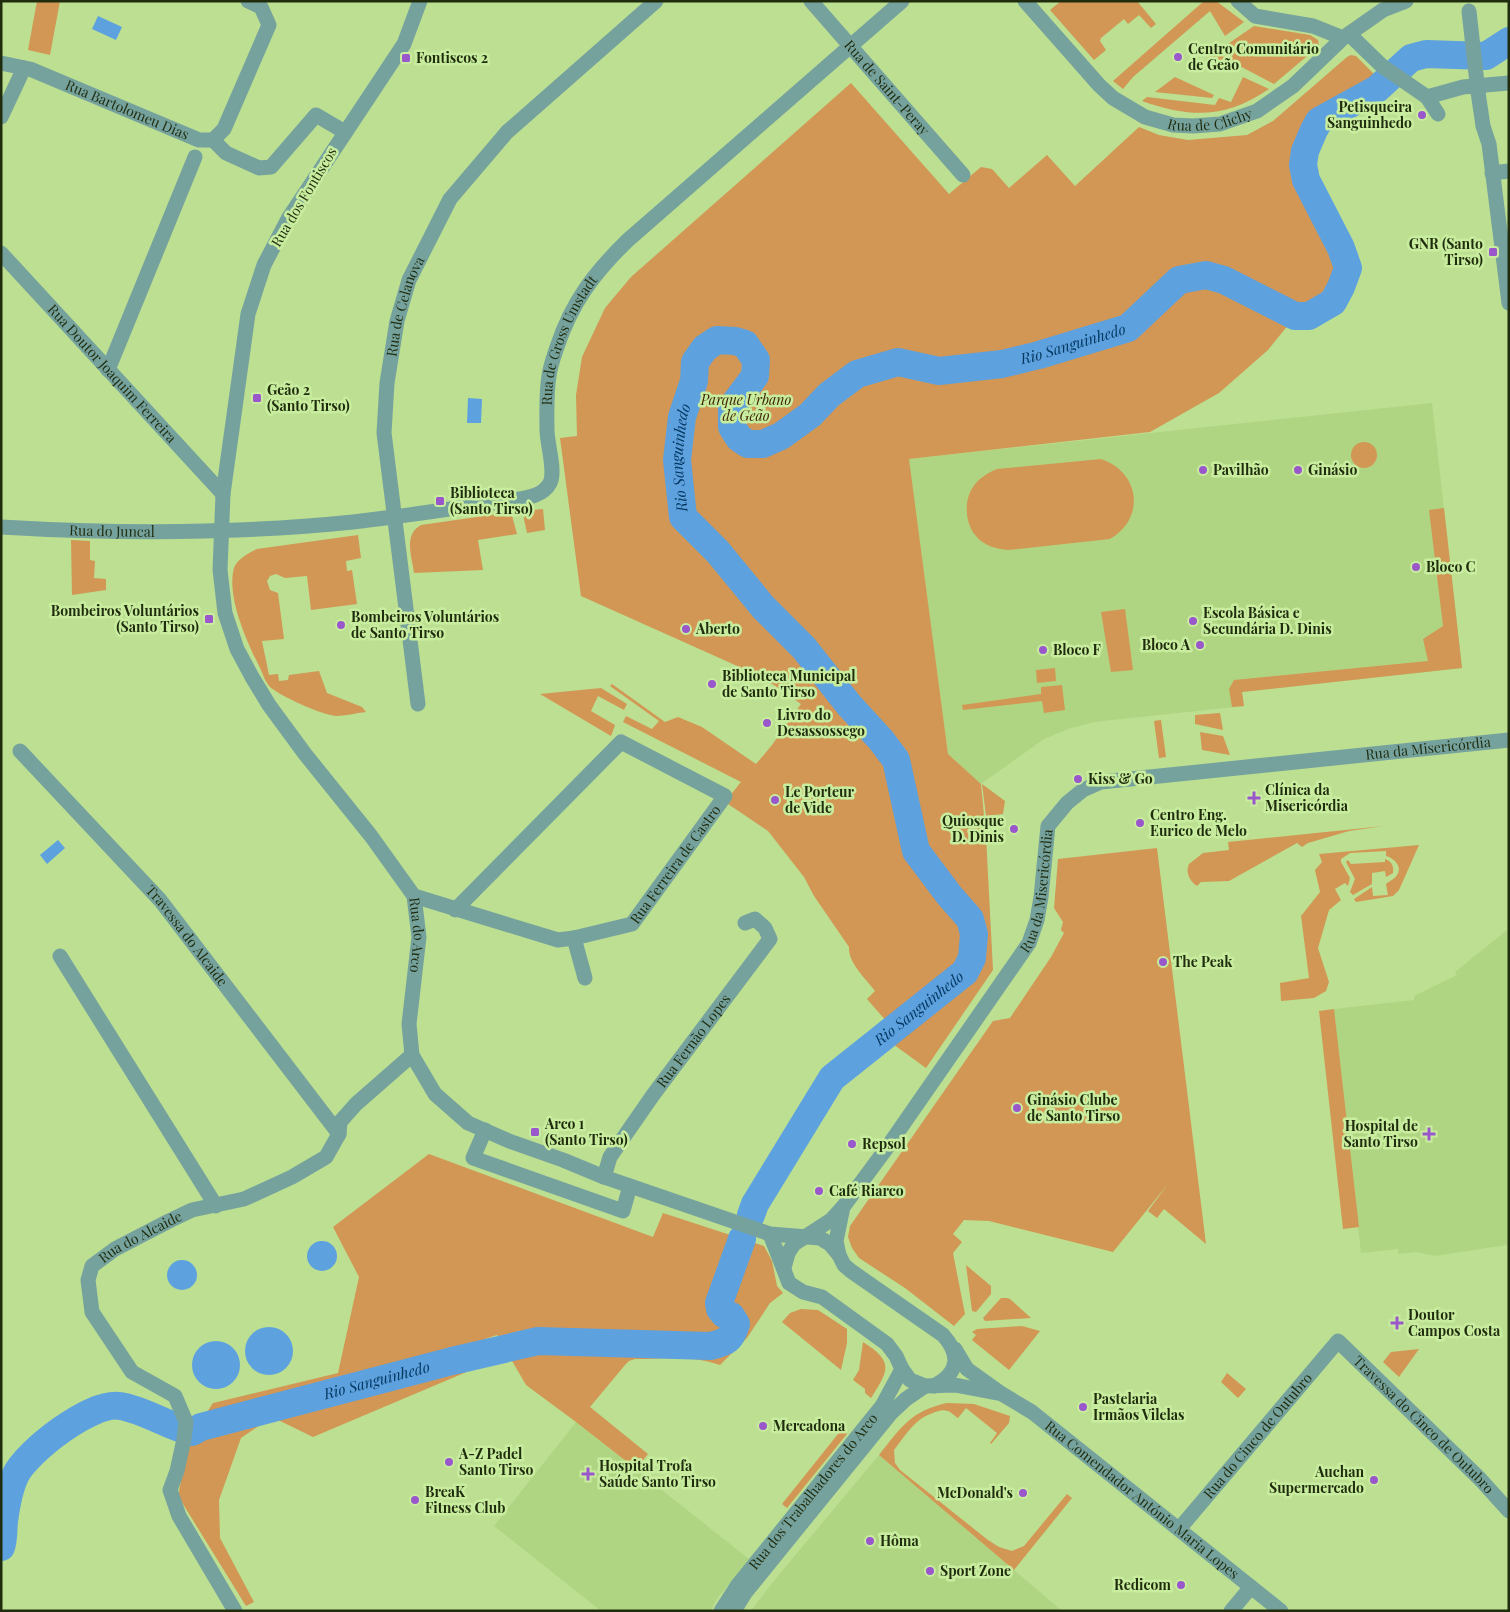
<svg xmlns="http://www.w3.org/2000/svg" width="1510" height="1612" viewBox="0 0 1510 1612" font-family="'Playfair Display',serif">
<rect width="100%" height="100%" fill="#bcdf92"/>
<g fill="#b0d582">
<path d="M1432,403L1462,668L1242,692L1244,706L1094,722L1068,729L1044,739L981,784L948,754L908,459Z"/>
<path d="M1507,930L1509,934V1246L1507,1245L1435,1256L1417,1252L1398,1254V1249L1361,1253L1334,1009L1414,1000V996L1457,975L1455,972Z"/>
<path d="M576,1422L749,1559L716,1600L711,1611H601L494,1526Z"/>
<path d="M879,1455L1014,1570L1062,1611H751L772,1583Z"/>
</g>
<g fill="#d29754">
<path d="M37,1H60L50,55L28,50Z"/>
<path d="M1061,1H1137L1156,24L1151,28L1139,15L1128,24L1124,19L1101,38L1100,41L1106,50L1094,60L1050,10Z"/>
<path d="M1204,1H1216L1244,22L1225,36L1210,11L1133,77L1123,89L1113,81Z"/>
<path d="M1254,26L1310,35L1318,40L1319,46L1274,84L1234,63L1230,69L1206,59Z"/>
<path d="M1351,55L1356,56L1378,78L1319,111L1305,130L1298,155V190L1303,204L1329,234L1337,248L1339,265L1334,285L1326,297L1317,305L1301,309L1268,350L1219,393L1150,432L909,459L948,754L981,784L986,836L993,970L926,1068L890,1042L887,1022L867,999L875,991C866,979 848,963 849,947L814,896L804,877L768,831L725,802L741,782L623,722L626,716L652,729L659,721L610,686L612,684L665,722L678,717L702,727L756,764L772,745L801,704L764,678L581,596L560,438L577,436L576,395L582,357L605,308L631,277L851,83L949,194L981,167L992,169L1009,188L1047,155L1075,186L1139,127L1159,135L1188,140L1247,135L1273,121L1347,57Z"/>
<path d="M1175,77L1214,95L1212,98L1155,92Z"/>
<path d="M1243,77L1269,89C1225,119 1190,118 1142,101L1147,97L1215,105L1219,98L1231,102Z"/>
<circle cx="1364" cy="455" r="13"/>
<path d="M1101,459C1140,472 1146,518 1110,539L1008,550C997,549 984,546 976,536C971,531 968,522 967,515C965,491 976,478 997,469Z"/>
<path d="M1444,508L1462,668L1242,692L1244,706L1232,707L1229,689L1234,680L1428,661L1423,639L1443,626L1429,510Z"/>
<path d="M543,509L545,530L527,533L524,519L525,511Z"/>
<path d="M511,512L517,534L478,540L483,570L414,573C412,556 403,535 421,525Z"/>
<path d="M358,535L361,558L346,561L347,571L352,570L357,604L311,610L307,576L285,578L276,574L270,576L267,581L270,590L278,593L284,639L262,641L269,675L278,674L279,681L288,680L289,675L319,671L327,693L362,707L366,712C356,713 345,716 336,716C322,715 280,696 270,687C266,683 263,675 261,670C248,644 226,597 234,568C237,559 249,553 257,549Z"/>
<path d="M71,540L90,541V560L95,561L94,578L106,579V590L72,595Z"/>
<path d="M1125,609L1133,670L1111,672L1101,612Z"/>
<path d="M1055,668L1056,681L1037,683L1036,670Z"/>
<path d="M1062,685L1065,710L1044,713L1042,701L963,710L962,705L1041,694V687Z"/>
<path d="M601,688L627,704L624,710L598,696L591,711L615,725L611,736L540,694Z"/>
<path d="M1220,713L1223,730L1195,724V715Z"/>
<path d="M1161,720L1166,757L1159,758L1154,721Z"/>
<path d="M1200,732L1223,736L1230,755L1202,750Z"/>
<path d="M982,784L1005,801L1003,814L986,816Z"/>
<path d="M1384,826L1349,831L1308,843L1302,847L1297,843L1229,881L1201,882L1197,886C1190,881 1185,873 1189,864L1203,853L1229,850L1228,842Z"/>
<path d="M1419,845L1399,890L1393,896L1356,902L1354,899L1372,887L1373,896L1388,895L1386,884C1389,881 1395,879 1397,875C1403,867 1394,858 1386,856V851L1350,853L1341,859V862L1350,878L1348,886L1345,883L1335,889L1341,900L1329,910L1318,948L1329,982L1326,991L1314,998L1281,1001L1280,983L1309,978L1301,916L1320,892L1315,870L1322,862L1319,854Z"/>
<path d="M1157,848L1206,1244L1164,1209L1157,1218L1148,1211L1168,1184L1113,1252L989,1221L964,1220L953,1234L962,1242L953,1253L965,1314L954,1326L905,1288L859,1258L852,1248L848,1237L850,1226L993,1021L1010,1018L1051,957L1064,933L1061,930L1063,922L1054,908L1058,859Z"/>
<path d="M1385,859C1392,861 1394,867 1393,873L1386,877L1385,871L1372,873V884L1353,895L1350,892L1355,879L1346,862L1348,860L1351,864L1385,862Z"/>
<path d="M1334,1009L1359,1227L1343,1229L1319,1011Z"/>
<path d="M429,1154L653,1237L663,1213L764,1246L772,1261L777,1286L783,1293L770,1303L747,1338L720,1365C693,1355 664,1359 635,1359L629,1361L625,1365L590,1407L648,1454L636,1469L576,1422L526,1385L497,1335L485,1339L491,1358L483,1365L313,1437L272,1417L241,1438L219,1500L220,1538L254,1602L246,1606L178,1496L189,1439L213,1403L338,1373L359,1277L333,1227Z"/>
<path d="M966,1265L991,1286V1294L976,1312L972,1311Z"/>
<path d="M1001,1298H1007L1010,1299L1031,1318L985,1321L983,1318Z"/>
<path d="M801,1309L818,1310L847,1329V1343L841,1370L782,1322L790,1313Z"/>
<path d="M1022,1326L1040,1331L1009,1370L972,1340L976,1335L972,1332L977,1329Z"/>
<path d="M863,1342C895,1362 888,1371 871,1398L865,1393V1389L853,1380L859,1370Z"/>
<path d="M1419,1349L1399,1377L1383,1362L1391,1352Z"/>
<path d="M1227,1373L1246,1389L1238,1398L1221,1382Z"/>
<path d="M947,1403L974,1404L1010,1416L1009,1423L991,1444L990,1443L997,1433L966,1408L958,1418C955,1416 951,1412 948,1411C943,1409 937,1411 933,1413C914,1419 906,1435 894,1450L895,1463L900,1470L988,1540L999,1547L1012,1551L1024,1546L1067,1494L1072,1498L1014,1570L879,1455C901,1428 910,1411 947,1403Z"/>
<path d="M842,1429L847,1434L787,1508L782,1504Z"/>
</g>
<g fill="#5ea1df">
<path d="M98,16L122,27L116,40L92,29Z"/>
<path d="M468,398L482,399L481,423H467Z"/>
<path d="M58,840L65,848L47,864L40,855Z"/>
<circle cx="322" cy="1256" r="15"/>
<circle cx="182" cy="1275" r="15"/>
<circle cx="269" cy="1351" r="24"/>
<circle cx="216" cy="1365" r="24"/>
</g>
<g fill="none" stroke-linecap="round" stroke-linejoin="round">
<g stroke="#5ea1df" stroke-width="28">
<path id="s1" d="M751,1215L755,1204L832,1078L965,972L972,958L974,934L970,919L949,895L916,851L896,760L881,740L849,705L804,648L763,607L718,552L683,517L677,460L682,417L694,381L695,362L705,348L717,340L735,341L745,344L756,360L755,376L732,407V427L739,438L748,444H763L781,436L810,415L829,395L857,374L898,362L939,371L1002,364L1039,355L1128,328L1179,280L1206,275L1224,280L1295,316H1309L1333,302L1341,287L1348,268L1341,248L1306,180L1303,165L1305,151L1314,130L1319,121L1377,89L1411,58L1426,54L1486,56L1509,41"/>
<path id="s2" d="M1,1547C4,1539 3,1529 4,1521C6,1506 9,1489 15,1476C27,1451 92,1401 120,1406C145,1410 167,1426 192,1432L201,1427L452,1361L538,1341L710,1346C727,1342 731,1340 736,1324L731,1316L724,1314L720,1309L719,1303L742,1239"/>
</g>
<g stroke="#76a29e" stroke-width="15">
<path id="s3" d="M420,1L404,44L288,219L264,265L248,314L223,494L220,570L225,613L237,649L252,677L269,705L305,754L371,836L414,896L419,937L409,1024L412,1055L435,1094L468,1123L509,1141L563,1160L604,1177L770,1234L820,1238L830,1244L839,1255L844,1265L851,1271L943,1335C961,1355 959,1373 934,1386"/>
<path id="s4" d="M811,1L963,175"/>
<path id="s5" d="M1025,1L1099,85L1113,98L1145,117L1173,125L1193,126L1220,124L1257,111L1293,86L1343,38L1383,10L1406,1"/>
<path d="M1238,1L1255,16L1313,26L1343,38"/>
<path d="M1349,34L1382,66L1427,97L1463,87L1509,83"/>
<path id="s6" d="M1,63L30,69L199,140H213L224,129L269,25L261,7L248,1"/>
<path d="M1478,92L1483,126L1489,144L1509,303"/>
<path d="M1427,97L1438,114"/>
<path d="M1,117L24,68"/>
<path d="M213,140L226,153L259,168L271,167L316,115L345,132"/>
<path d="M1492,173L1509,171"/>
<path id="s7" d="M1,253L223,494"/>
<path d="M108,370L195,157"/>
<path id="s8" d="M1,527C118,534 236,534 353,522C406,516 460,507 514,500C527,498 543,496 550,483C556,471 547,444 547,430C547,413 546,394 549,376C550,367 554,356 557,347C572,302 594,273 628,240L902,1"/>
<path id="s9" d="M418,704L384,433L387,383L397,321L409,280L450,199L507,132L656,1"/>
<path id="s10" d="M20,751L160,900L339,1134"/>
<path id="s11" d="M414,896L558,940L574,938L632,924L725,796L621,742L455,910"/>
<path d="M574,938L585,978"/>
<path d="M60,956L216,1206"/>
<path d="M485,1130L473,1158L623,1211L630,1186"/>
<path id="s12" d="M604,1177L610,1157L653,1095L770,939L765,928L755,919L745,923"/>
<path d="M770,1234L789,1283L803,1292L822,1297L887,1344L896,1356L902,1369L910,1380L925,1386L955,1385L997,1393"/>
<path id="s13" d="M839,1255L836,1241L843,1207L886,1149L1029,943L1037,920L1041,897L1048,826L1067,803L1083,790L1101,782L1509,740"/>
<path d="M784,1268L788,1253L794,1244L831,1220L842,1208"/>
<path id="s14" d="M955,1349L967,1369L1002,1394L1032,1412L1281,1611"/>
<path id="s15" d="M1179,1529L1338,1341L1480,1479L1509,1511"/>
<path id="s16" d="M235,1611L179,1516L170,1490L177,1471L184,1439L186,1422L175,1396L132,1372L92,1312L88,1280L92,1266L115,1249L169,1221L192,1210L244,1199L292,1177L326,1157L339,1134L340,1122L356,1104L412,1055"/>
<path id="s17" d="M721,1611L737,1586L882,1406L902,1369"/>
<path d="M734,1611L745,1593L891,1413L906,1399L925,1386"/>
<path d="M1231,1611L1251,1587"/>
</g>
<path stroke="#76a29e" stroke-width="15" d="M1469,11L1478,92"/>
</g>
<g fill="#9a57cc" stroke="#c9ed9f" stroke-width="2">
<circle cx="1178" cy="57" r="5"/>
<rect x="401" y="53" width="10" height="10" rx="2.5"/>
<circle cx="1422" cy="115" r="5"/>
<rect x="1488" y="247" width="10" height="10" rx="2.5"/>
<rect x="252" y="393" width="10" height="10" rx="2.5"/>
<circle cx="1203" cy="470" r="5"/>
<circle cx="1298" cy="470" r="5"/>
<rect x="435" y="496" width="10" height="10" rx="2.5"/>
<circle cx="1416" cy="567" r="5"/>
<rect x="204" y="614" width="10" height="10" rx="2.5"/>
<circle cx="1193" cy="621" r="5"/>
<circle cx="341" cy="625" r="5"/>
<circle cx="686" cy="629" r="5"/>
<circle cx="1200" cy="645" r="5"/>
<circle cx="1043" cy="650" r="5"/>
<circle cx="712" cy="684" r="5"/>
<circle cx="767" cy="723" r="5"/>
<circle cx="1078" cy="779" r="5"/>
<path d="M1251.5 790.5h5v5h5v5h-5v5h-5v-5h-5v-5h5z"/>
<circle cx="775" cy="800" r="5"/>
<circle cx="1140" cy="823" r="5"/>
<circle cx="1014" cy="829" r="5"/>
<circle cx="1163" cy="962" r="5"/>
<circle cx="1017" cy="1108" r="5"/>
<rect x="530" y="1127" width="10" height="10" rx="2.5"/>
<path d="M1426.5 1126.5h5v5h5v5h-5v5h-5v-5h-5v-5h5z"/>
<circle cx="852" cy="1144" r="5"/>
<circle cx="819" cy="1191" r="5"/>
<path d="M1394.5 1315.5h5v5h5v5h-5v5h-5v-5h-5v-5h5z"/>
<circle cx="1083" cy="1407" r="5"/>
<circle cx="763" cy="1426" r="5"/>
<circle cx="449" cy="1462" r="5"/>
<path d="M585.5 1466.5h5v5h5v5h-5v5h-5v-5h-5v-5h5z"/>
<circle cx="1374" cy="1480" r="5"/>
<circle cx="1023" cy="1493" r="5"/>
<circle cx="415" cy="1500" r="5"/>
<circle cx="870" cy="1541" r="5"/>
<circle cx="930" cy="1571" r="5"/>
<circle cx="1181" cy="1585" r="5"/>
</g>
<g text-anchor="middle" stroke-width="5" stroke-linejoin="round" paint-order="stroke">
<g font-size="14" font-weight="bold" fill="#1f2c0d" stroke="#c9ed9f" text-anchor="start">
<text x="1188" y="54">Centro Comunitário<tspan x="1188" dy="16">de Geão</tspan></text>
<text x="416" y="63">Fontiscos 2</text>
<text x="1412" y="112" text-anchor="end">Petisqueira<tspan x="1412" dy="16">Sanguinhedo</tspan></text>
<text x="1483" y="249" text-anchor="end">GNR (Santo<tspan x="1483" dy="16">Tirso)</tspan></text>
<text x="267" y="395">Geão 2<tspan x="267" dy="16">(Santo Tirso)</tspan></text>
<text x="1213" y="475">Pavilhão</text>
<text x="1308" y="475">Ginásio</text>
<text x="450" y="498">Biblioteca<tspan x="450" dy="16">(Santo Tirso)</tspan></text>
<text x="1426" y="572">Bloco C</text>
<text x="199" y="616" text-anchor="end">Bombeiros Voluntários<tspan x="199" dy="16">(Santo Tirso)</tspan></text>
<text x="1203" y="618">Escola Básica e<tspan x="1203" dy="16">Secundária D. Dinis</tspan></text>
<text x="351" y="622">Bombeiros Voluntários<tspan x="351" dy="16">de Santo Tirso</tspan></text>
<text x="696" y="634">Aberto</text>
<text x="1190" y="650" text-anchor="end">Bloco A</text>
<text x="1053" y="655">Bloco F</text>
<text x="722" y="681">Biblioteca Municipal<tspan x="722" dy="16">de Santo Tirso</tspan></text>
<text x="777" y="720">Livro do<tspan x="777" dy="16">Desassossego</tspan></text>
<text x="1088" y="784">Kiss &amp; Go</text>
<text x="1265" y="795">Clínica da<tspan x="1265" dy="16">Misericórdia</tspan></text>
<text x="785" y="797">Le Porteur<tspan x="785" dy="16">de Vide</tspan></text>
<text x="1150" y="820">Centro Eng.<tspan x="1150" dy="16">Eurico de Melo</tspan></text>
<text x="1004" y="826" text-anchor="end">Quiosque<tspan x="1004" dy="16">D. Dinis</tspan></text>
<text x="1173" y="967">The Peak</text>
<text x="1027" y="1105">Ginásio Clube<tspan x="1027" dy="16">de Santo Tirso</tspan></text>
<text x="545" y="1129">Arco 1<tspan x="545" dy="16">(Santo Tirso)</tspan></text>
<text x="1418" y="1131" text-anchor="end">Hospital de<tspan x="1418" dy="16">Santo Tirso</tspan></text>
<text x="862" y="1149">Repsol</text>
<text x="829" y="1196">Café Riarco</text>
<text x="1408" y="1320">Doutor<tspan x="1408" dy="16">Campos Costa</tspan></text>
<text x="1093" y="1404">Pastelaria<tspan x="1093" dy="16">Irmãos Vilelas</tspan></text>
<text x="773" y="1431">Mercadona</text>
<text x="459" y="1459">A-Z Padel<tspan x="459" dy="16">Santo Tirso</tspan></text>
<text x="599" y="1471">Hospital Trofa<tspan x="599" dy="16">Saúde Santo Tirso</tspan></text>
<text x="1364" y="1477" text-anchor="end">Auchan<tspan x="1364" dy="16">Supermercado</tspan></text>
<text x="425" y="1497">BreaK<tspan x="425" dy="16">Fitness Club</tspan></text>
<text x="1013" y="1498" text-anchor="end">McDonald's</text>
<text x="880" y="1546">Hôma</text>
<text x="940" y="1576">Sport Zone</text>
<text x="1171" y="1590" text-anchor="end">Redicom</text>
</g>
<g font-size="14" fill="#1f2c0d" stroke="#c9ed9f">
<text dy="5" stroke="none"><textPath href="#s4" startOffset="115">Rua de Saint-Peray</textPath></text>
<text dy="5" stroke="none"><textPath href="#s6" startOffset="135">Rua Bartolomeu Dias</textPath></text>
<text dy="5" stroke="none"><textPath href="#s5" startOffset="235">Rua de Clichy</textPath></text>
<text transform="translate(304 197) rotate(-59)" y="5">Rua dos Fontiscos</text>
<text dy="5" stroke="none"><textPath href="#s9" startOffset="402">Rua de Celanova</textPath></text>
<text dy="5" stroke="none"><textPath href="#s8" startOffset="704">Rua de Gross Umstadt</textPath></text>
<text dy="5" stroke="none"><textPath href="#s7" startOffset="164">Rua Doutor Joaquim Ferreira</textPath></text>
<text dy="5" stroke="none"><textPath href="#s8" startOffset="111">Rua do Juncal</textPath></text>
<text dy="5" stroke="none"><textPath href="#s13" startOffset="890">Rua da Misericórdia</textPath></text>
<text dy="5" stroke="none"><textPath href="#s11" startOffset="300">Rua Ferreira de Castro</textPath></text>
<text dy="5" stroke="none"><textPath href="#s13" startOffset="425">Rua da Misericórdia</textPath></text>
<text dy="5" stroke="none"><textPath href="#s3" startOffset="1042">Rua do Arco</textPath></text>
<text dy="5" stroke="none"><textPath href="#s10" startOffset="249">Travessa do Alcaide</textPath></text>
<text dy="5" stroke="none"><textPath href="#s12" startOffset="164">Rua Fernão Lopes</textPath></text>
<text dy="5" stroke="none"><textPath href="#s16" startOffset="461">Rua do Alcaide</textPath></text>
<text dy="5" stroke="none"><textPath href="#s15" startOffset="366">Travessa do Cinco de Outubro</textPath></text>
<text dy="5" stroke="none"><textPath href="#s15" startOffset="122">Rua do Cinco de Outubro</textPath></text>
<text dy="5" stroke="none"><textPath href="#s17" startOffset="151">Rua dos Trabalhadores do Arco</textPath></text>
<text dy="5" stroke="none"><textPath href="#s14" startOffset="242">Rua Comendador António Maria Lopes</textPath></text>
</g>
<g font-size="14" font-style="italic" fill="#3e2505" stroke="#c9ed9f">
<text x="746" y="405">Parque Urbano<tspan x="746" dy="16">de Geão</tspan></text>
</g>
<g font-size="15" font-style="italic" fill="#033860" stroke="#c9ed9f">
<text dy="5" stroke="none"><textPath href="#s1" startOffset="1579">Rio Sanguinhedo</textPath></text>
<text dy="5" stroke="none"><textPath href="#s1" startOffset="948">Rio Sanguinhedo</textPath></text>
<text dy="5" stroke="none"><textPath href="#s1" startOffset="271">Rio Sanguinhedo</textPath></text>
<text dy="5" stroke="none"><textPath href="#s2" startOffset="472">Rio Sanguinhedo</textPath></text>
</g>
</g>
<rect width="1510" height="1612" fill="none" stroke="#1f2c0d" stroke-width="5"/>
</svg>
